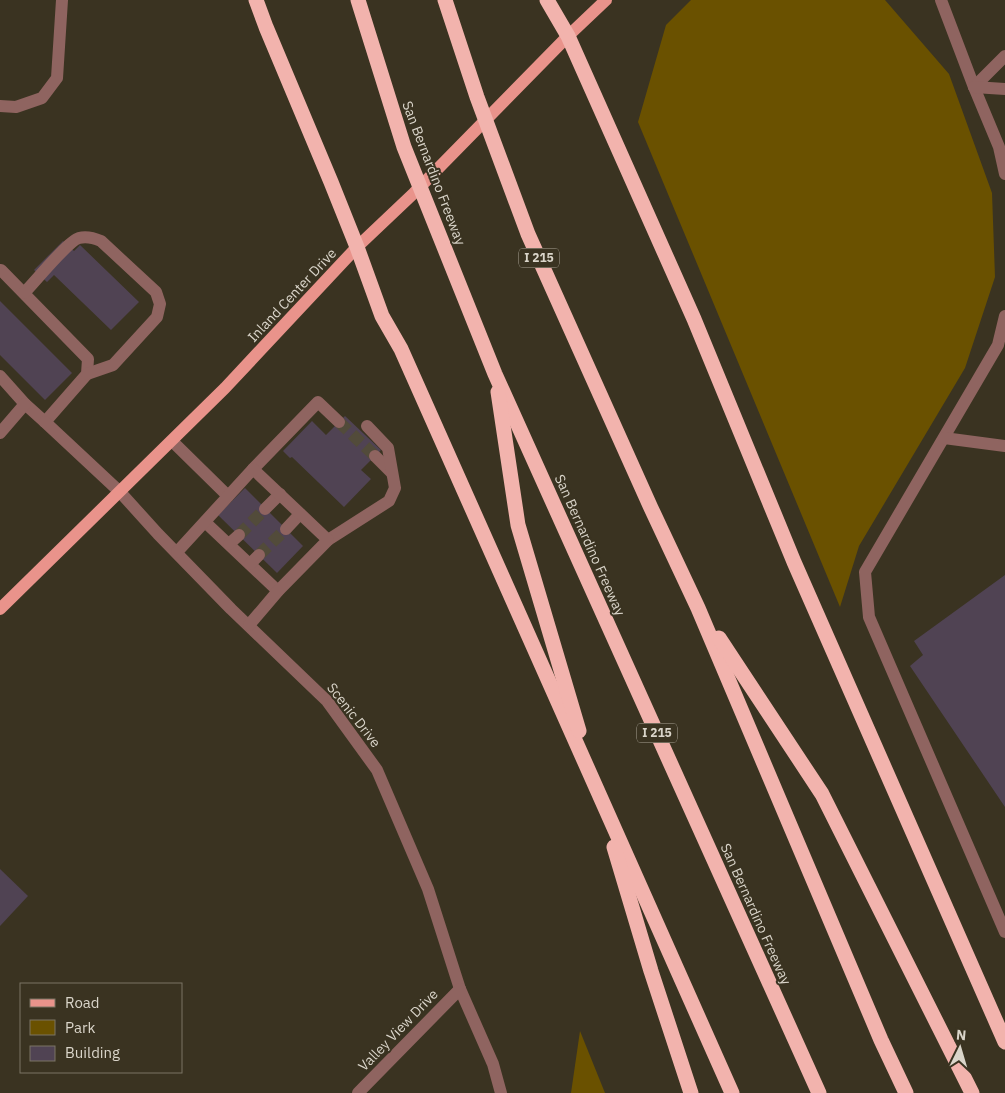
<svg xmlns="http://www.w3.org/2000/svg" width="1005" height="1093" viewBox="0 0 1005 1093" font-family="'IBM Plex Sans',sans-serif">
<rect width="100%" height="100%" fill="#3a3321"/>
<g fill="#6a5100">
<path d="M691,0H885L949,74L992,193L995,277L965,368L859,546L840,607L638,122L666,25Z"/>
<path d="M580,1031L605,1093H571Z"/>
</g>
<g fill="#504353">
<path d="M63,241L74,251L80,245L139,302L111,330L54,275L47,282L34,270Z"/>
<path d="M0,301L72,373L45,400L0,355Z"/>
<path d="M345,416L381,450L361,470L371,479L344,507L292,457L290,458L283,451L312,421L326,435Z"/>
<path d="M245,488L303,546L277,573L218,515Z"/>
<path d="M1005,575V807L910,666L923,655L914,641Z"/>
<path d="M0,869L28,896L0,926Z"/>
</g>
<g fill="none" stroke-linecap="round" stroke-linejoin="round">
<g stroke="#524b3a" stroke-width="12" stroke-dasharray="12 6" stroke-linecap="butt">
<path d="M339,422L375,456"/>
<path d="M239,535L265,509"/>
<path d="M259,555L286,529"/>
</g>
<g stroke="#8f6460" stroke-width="12">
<path d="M941,0L974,87L999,147L1005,174"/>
<path d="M974,87L1005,56"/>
<path d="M974,87L1005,89"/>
<path d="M0,106L16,107L42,98L57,78L62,0"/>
<path d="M0,271L1,270L88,359L87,374L45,422L25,404L0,376"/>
<path d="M24,293C34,283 68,241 79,238C86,236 94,238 101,241L156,292L160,304L157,317L113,365L87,374"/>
<path d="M1005,316L998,345L865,572L869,617L1005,932"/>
<path d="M45,422L120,492L158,534L231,609L327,701L377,770L428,889L460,989L493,1064L501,1093"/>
<path d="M0,433L25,404"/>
<path d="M944,438L1005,446"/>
<path d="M172,441L228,496"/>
<path d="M375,456L392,473"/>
<path d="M253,469L318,402L339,422"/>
<path d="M265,509L280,494"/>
<path d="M205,522L278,591"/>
<path d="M286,529L300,514"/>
<path d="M328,540L389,501L395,488L388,448L367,426"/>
<path d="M229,544L239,535"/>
<path d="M177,552L253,469L328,540L278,591L249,625"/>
<path d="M250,564L259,555"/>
<path d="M358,1093L460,989"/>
</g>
<path stroke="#e9938b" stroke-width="12" d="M0,609L225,388L357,247L414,193L568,36L606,0"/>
<g stroke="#f2b3ad" stroke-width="15">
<path d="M256,0L266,27L331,182L357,247L382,316L401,349L732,1093"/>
<path d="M358,0L404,147L495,374L819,1093"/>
<path d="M445,0L477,97L528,234L651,508L698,608L881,1040L906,1093"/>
<path d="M547,0L568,36L694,319L794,562L1005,1042"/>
<path d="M498,392L518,525L579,731"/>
<path d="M719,638L822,794L972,1093"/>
<path d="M614,847L651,971L691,1093"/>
</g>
</g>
<g text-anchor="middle" stroke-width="4" stroke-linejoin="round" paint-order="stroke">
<g fill="#3a3321" stroke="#aaa497" stroke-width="1">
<rect x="519" y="248.5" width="40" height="19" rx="4"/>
<rect x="637" y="723.5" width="40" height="19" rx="4"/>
</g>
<g font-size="12" font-weight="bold" fill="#dad5ca">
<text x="539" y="262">I 215</text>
<text x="657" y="737">I 215</text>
</g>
<g font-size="14" fill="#dad5ca" stroke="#3a3321">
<text transform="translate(434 173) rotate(69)" y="5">San Bernardino Freeway</text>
<text transform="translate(292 295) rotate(-47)" y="5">Inland Center Drive</text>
<text transform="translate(590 545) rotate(66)" y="5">San Bernardino Freeway</text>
<text transform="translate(354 715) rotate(52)" y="5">Scenic Drive</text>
<text transform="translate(756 914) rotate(66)" y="5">San Bernardino Freeway</text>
<text transform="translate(398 1030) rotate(-46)" y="5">Valley View Drive</text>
</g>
</g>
<rect x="20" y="983" width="162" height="90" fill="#3a3321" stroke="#7a7465"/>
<rect x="30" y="999" width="25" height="8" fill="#e9938b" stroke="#7a7465"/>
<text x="65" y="1008" font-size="15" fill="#dad5ca">Road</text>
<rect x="30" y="1020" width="25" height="15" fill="#6a5100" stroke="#7a7465"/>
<text x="65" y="1033" font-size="15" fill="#dad5ca">Park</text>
<rect x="30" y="1046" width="25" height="15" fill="#504353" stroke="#7a7465"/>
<text x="65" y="1058" font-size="15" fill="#dad5ca">Building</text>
<g transform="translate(960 1048) rotate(5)" stroke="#3a3321" stroke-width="4" paint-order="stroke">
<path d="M0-4L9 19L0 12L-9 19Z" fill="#dad5ca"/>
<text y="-8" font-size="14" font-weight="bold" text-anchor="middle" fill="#dad5ca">N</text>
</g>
</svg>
